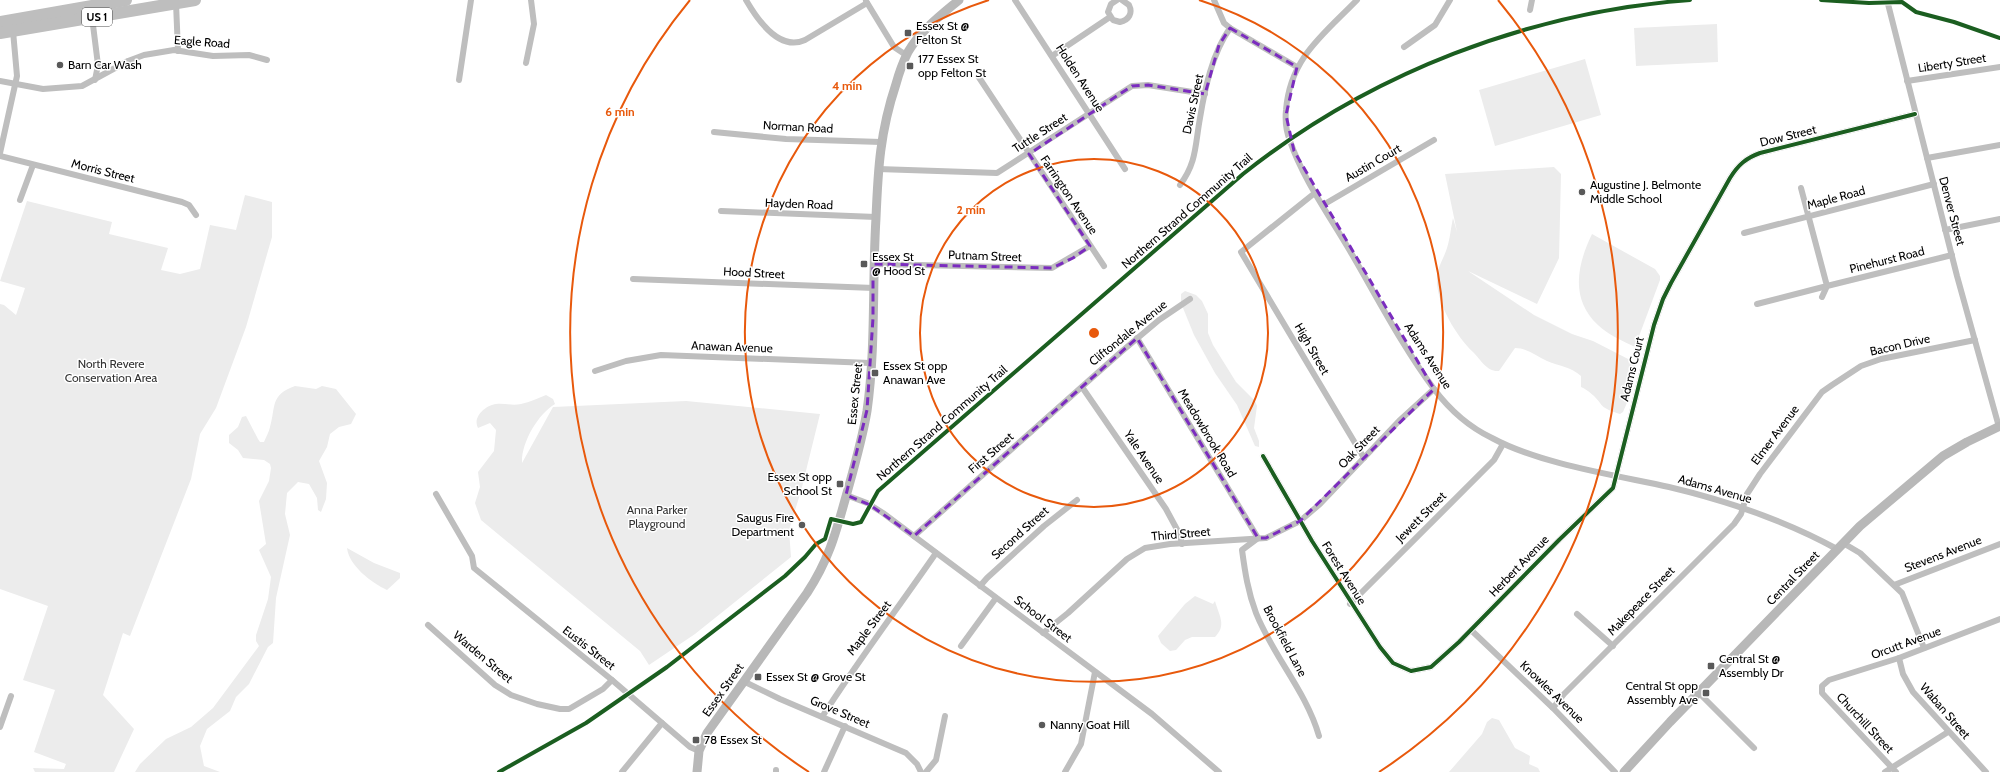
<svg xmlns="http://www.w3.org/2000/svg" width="2000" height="772" viewBox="0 0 2000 772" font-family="Cabin,sans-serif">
<rect width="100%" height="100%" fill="#fff"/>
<g fill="#ececec">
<path d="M1717,24L1718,62L1636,66L1634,28Z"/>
<path d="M1585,59L1601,115L1495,146L1479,90Z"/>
<path d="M1554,167L1561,174L1559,258L1537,304L1468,271L1534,315L1572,334L1593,341L1632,361L1636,365L1630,379L1629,398L1623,412L1620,414C1614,412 1603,409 1600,403C1596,397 1588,390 1581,387V376C1571,367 1559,366 1547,361C1536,356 1527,348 1515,348L1499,371C1487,372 1481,360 1473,352C1456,336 1435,301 1437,277C1438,266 1444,258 1447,248C1450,239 1451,227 1453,218L1457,232L1445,174Z"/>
<path d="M245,195L272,202V237L246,327L216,408L200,434L191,479L130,636L123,633L103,695L134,729L114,772H35L33,768L64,769L66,764L34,752L55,690L23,680L48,606L0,589V304L4,305L16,315L25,288L0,281L27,201L112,222L109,234L168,248L161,270L180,274L200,269L210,225L236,230Z"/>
<path d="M1592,234L1655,269L1660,276V280L1635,347C1623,341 1608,335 1598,325C1570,299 1577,265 1592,234Z"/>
<path d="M1185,291L1196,295L1202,301L1208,314V333L1213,345L1236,382L1255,401L1257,406L1254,428L1259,441V447L1255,446L1237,405L1215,373L1194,335L1181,303V294Z"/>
<path d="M295,386L316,389L322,386L336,389L356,414L351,424L339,427L330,434L327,447L319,461L327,483L326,499L321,512L318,510L317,498L309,484L298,482L287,493L285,514L290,535L276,598L273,643L268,647L249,684L236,697L230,711L207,729L200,746L204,766L220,772H135L140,764L166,739L191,727L213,708L259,646L256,641V635L268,599L271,577L259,550L266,544L259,501L269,481L271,468L270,464L264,460L243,458L238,450L229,443V435L238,427L242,417L246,416L258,439L260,442H264C266,437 269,432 270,427C276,406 270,395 295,386Z"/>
<path d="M546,395L553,399L555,404C538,414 521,443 522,463L553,407L686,401L820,414L801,491L789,530L791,557L695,634L649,665L640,651L481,520L475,503L480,487L478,472L494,451L496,430L490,423L478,428C472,417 486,405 496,404C505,403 512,406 521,404C530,402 538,398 546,395Z"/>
<path d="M347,548L374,563L400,573V578L387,590C372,583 349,566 347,548Z"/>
<path d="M1195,596L1213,604L1215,601C1219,616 1227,625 1215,637H1192L1185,640L1176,650L1170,651L1161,643L1158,636L1185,604Z"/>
<path d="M1492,718L1499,720L1515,748L1530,756L1529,764L1538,768L1540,772H1449L1482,734L1487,722Z"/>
</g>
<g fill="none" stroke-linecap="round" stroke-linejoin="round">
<g stroke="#bebebe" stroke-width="6">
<path d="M746,0C757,19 779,52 805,40L867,3"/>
<path d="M1015,0L1125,169"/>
<path d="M1117,0L1111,4L1108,12L1113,20L1120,22C1129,20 1133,13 1129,5L1122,0"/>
<path d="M1214,0L1224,23L1230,28L1297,67"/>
<path d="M1357,0C1323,35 1290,58 1286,110C1285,120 1286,131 1290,141C1303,179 1329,215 1350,251C1377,297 1402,346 1434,389C1449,409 1469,427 1492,438C1540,464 1614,475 1669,487C1728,501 1784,520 1837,549"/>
<path d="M1887,0L1957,276L1999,427"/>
<path d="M866,1L894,47L906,55"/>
<path d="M176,3L178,51"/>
<path d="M1530,10L1532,0"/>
<path d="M92,17L98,65L95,80"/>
<path d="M1404,47L1435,25L1450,0"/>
<path d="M1052,56L1110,17"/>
<path d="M526,63L534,24L531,0"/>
<path d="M978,76L1104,266"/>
<path d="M459,80L471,0"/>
<path d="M0,81L43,89L82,86L128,61L144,55L174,50L213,56L249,55L267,60"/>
<path d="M1907,81L2000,67"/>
<path d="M714,132L786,139L881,142"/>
<path d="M0,153L17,76L13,31"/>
<path d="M0,156L182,202L189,205L196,215"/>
<path d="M1927,158L2000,145"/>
<path d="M878,169L997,173L1132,86L1148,85L1205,94"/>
<path d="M1180,185C1197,162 1195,145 1200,118C1205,88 1212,54 1230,28"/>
<path d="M1316,192L1241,252L1364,458"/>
<path d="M20,200L33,165"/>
<path d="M1323,205L1434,140"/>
<path d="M721,211L876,217"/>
<path d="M1945,230L2000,219"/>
<path d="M1744,233L1934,184"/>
<path d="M873,264L1052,268L1090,246"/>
<path d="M633,279L874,288"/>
<path d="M1822,297L1827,286L1952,255"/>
<path d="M1757,304L1827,286L1801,188"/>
<path d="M1137,338L1258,538L1242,550C1245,572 1248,592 1256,613C1273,656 1306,691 1319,736"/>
<path d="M595,371L626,361L661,355L870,363"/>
<path d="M1082,387L1166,509L1180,535L1182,544"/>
<path d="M1263,456L1312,541L1380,647L1393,663L1411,671L1431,667L1459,642L1559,540L1613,488L1654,325L1663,299L1671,283L1730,178C1738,165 1746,158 1760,153L1915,114"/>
<path d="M436,494L472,556L474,568L612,680L690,747L699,751"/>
<path d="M846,495L867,503L883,513L1152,714L1219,772"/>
<path d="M914,536L1121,352L1159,320L1190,299"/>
<path d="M1843,543L1860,553L1902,593L1924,648"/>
<path d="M1894,585L2000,544"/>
<path d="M980,586L987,578L1044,526L1077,500"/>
<path d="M1350,604L1494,460L1503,444"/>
<path d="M1577,614L1613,646"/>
<path d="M428,625L495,685L511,695L537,704L560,709H569L603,689L612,680"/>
<path d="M1471,630L1553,708L1615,772"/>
<path d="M1043,633L1068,613L1127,559L1145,548L1170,544L1266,538L1300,521L1320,504L1399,421L1434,389"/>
<path d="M961,646L996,598"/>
<path d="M1899,658L1903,674L1913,692L1986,772"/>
<path d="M743,681L780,699L906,753L917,764L921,772"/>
<path d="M1698,692L1754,748"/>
<path d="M1553,708L1564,694L1734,524L1741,514L1747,494L1760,474L1822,392L1832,385L1861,366L1881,359L1975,340"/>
<path d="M822,717C858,661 898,608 936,553"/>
<path d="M0,727L11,696"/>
<path d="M776,770V772"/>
<path d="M622,772L662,723"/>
<path d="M824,772L845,726"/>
<path d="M926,772L936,760L945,716"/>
<path d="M1065,772L1081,744L1095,672"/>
<path d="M1885,772L1948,732"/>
<path d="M1896,772L1822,693V686L1829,680L1899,658L2000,619"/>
</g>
<g stroke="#b8b8b8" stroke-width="9">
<path d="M697,772L699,751L707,733L807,593C828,561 835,536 845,500C853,471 862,441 867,411C876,347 872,282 876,218C878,169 880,132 896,84C899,73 903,62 908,52C920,31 941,15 959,0"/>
<path d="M1624,772L1670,722L1860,526L1943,456L1967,442L2000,426"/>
</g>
<g stroke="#bebebe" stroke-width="12">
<path d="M0,22L126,0"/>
<path d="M0,33L195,0"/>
</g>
<g stroke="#fff" stroke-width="6">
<g id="cycleway">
<path d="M1821,0L1869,3L1902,2L1916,12L1954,22L2000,38"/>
<path d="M1263,456L1312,541L1380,647L1393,663L1411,671L1431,667L1459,642L1559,540L1613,488L1654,325L1663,299L1671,283L1730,178C1738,165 1746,158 1760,153L1915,114"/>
<path d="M499,772L586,723L667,667L785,576L805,557L816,544L825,539L831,519L853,524L861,522L878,491L1243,174C1370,73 1529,12 1690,0"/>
</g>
</g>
<use href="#cycleway" stroke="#1b5e20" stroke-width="4"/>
</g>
<path fill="none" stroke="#7b2cbf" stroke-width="3" stroke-dasharray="8 5" stroke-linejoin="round" d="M1230,28L1297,67L1286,115L1294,151L1434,389L1300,521L1266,538H1258L1137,338L914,536L870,505L846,495L867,410L873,318V264L1052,268L1073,258L1090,246L1029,154L1132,86L1148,85L1205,94L1219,45Z"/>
<g fill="none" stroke="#e8590c" stroke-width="2">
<circle cx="1094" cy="333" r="174"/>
<path d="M1199 0A349 349 0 1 1 989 0"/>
<path d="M809 772A523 523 0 0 1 690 0M1498 0A523 523 0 0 1 1379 772"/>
</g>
<g fill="#595959" stroke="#fff" stroke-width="1.5">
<rect x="904" y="29" width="8" height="8" rx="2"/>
<circle cx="60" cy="65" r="4"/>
<rect x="906" y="62" width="8" height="8" rx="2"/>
<circle cx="1582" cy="192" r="4"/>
<rect x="860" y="260" width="8" height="8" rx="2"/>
<rect x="871" y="369" width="8" height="8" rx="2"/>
<rect x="836" y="480" width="8" height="8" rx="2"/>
<circle cx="802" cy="525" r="4"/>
<rect x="1707" y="662" width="8" height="8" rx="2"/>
<rect x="754" y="673" width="8" height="8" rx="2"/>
<rect x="1702" y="689" width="8" height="8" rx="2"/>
<circle cx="1042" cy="725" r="4"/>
<rect x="692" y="736" width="8" height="8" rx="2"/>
</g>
<g text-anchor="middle" stroke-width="3" stroke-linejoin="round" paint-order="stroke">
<rect fill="#fff" stroke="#4c4c4c" stroke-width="1" x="82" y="8" width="30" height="18" rx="3"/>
<g font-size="11" font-weight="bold" fill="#000">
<text x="97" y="21">US 1</text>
</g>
<g font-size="12" fill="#000" stroke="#fff" text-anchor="start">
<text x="916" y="30">Essex St @<tspan x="916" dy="14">Felton St</tspan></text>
<text x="918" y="63">177 Essex St<tspan x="918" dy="14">opp Felton St</tspan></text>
<text x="68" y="69">Barn Car Wash</text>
<text x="1590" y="189">Augustine J. Belmonte<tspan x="1590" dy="14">Middle School</tspan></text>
<text x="872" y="261">Essex St<tspan x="872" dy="14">@ Hood St</tspan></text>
<text x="883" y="370">Essex St opp<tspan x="883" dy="14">Anawan Ave</tspan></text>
<text x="832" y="481" text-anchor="end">Essex St opp<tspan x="832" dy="14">School St</tspan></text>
<text x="794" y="522" text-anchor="end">Saugus Fire<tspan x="794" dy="14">Department</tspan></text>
<text x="1719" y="663">Central St @<tspan x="1719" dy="14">Assembly Dr</tspan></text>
<text x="766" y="681">Essex St @ Grove St</text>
<text x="1698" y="690" text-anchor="end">Central St opp<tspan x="1698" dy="14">Assembly Ave</tspan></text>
<text x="1050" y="729">Nanny Goat Hill</text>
<text x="704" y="744">78 Essex St</text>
</g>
<g font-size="12" fill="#000" stroke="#fff">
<text transform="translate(202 42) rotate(4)" y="4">Eagle Road</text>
<text transform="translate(1952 63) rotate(-9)" y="4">Liberty Street</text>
<text transform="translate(1080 78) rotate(57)" y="4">Holden Avenue</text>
<text transform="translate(1193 104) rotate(-78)" y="4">Davis Street</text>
<text transform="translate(798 127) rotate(3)" y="4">Norman Road</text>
<text transform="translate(1040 133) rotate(-33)" y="4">Tuttle Street</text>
<text transform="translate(1788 136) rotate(-14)" y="4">Dow Street</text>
<text transform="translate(1373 163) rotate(-30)" y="4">Austin Court</text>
<text transform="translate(103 171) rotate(14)" y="4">Morris Street</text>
<text transform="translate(1069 195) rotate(56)" y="4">Farrington Avenue</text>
<text transform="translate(1836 198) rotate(-15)" y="4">Maple Road</text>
<text transform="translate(799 204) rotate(2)" y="4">Hayden Road</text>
<text transform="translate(1187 211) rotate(-41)" y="4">Northern Strand Community Trail</text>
<text transform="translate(1952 211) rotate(75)" y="4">Denver Street</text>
<text transform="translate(985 256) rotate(2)" y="4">Putnam Street</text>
<text transform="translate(1887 260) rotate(-14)" y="4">Pinehurst Road</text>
<text transform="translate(754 273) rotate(3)" y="4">Hood Street</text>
<text transform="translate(1128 333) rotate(-39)" y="4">Cliftondale Avenue</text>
<text transform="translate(1900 345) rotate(-13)" y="4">Bacon Drive</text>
<text transform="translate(732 347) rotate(2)" y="4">Anawan Avenue</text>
<text transform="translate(1312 349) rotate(60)" y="4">High Street</text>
<text transform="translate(1428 356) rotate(57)" y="4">Adams Avenue</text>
<text transform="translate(1632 369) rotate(-76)" y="4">Adams Court</text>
<text transform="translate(855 394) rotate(-84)" y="4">Essex Street</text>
<text transform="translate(942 423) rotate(-41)" y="4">Northern Strand Community Trail</text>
<text transform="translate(1207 433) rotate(59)" y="4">Meadowbrook Road</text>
<text transform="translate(1775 435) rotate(-53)" y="4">Elmer Avenue</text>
<text transform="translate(1359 447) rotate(-46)" y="4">Oak Street</text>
<text transform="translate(991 453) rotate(-41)" y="4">First Street</text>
<text transform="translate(1144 457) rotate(56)" y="4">Yale Avenue</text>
<text transform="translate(1715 489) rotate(16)" y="4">Adams Avenue</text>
<text transform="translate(1421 517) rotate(-45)" y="4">Jewett Street</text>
<text transform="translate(1020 533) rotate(-42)" y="4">Second Street</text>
<text transform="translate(1181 534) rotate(-5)" y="4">Third Street</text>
<text transform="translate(1943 554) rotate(-21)" y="4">Stevens Avenue</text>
<text transform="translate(1519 566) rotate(-46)" y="4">Herbert Avenue</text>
<text transform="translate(1344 573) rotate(58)" y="4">Forest Avenue</text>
<text transform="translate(1793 578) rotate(-46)" y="4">Central Street</text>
<text transform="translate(1641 601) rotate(-46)" y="4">Makepeace Street</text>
<text transform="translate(1043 619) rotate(37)" y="4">School Street</text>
<text transform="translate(869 628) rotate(-53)" y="4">Maple Street</text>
<text transform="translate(1285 641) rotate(62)" y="4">Brookfield Lane</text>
<text transform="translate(1906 643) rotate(-20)" y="4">Orcutt Avenue</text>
<text transform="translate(589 648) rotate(38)" y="4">Eustis Street</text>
<text transform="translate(483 657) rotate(40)" y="4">Warden Street</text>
<text transform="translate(723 690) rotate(-55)" y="4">Essex Street</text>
<text transform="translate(1552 692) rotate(44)" y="4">Knowles Avenue</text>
<text transform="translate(1945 711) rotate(49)" y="4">Waban Street</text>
<text transform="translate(840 712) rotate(23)" y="4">Grove Street</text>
<text transform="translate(1865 723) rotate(47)" y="4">Churchill Street</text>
</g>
<g font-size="12" fill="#333" stroke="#fff">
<text x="111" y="368">North Revere<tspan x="111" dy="14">Conservation Area</tspan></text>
<text x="657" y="514">Anna Parker<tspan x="657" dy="14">Playground</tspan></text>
</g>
</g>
<circle cx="1094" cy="333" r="6" fill="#e8590c" stroke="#fff" stroke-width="2"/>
<g font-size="12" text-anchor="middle" font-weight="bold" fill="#e8590c" stroke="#fff" stroke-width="3" stroke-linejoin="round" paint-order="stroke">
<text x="847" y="90">4 min</text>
<text x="620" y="116">6 min</text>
<text x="971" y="214">2 min</text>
</g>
</svg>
